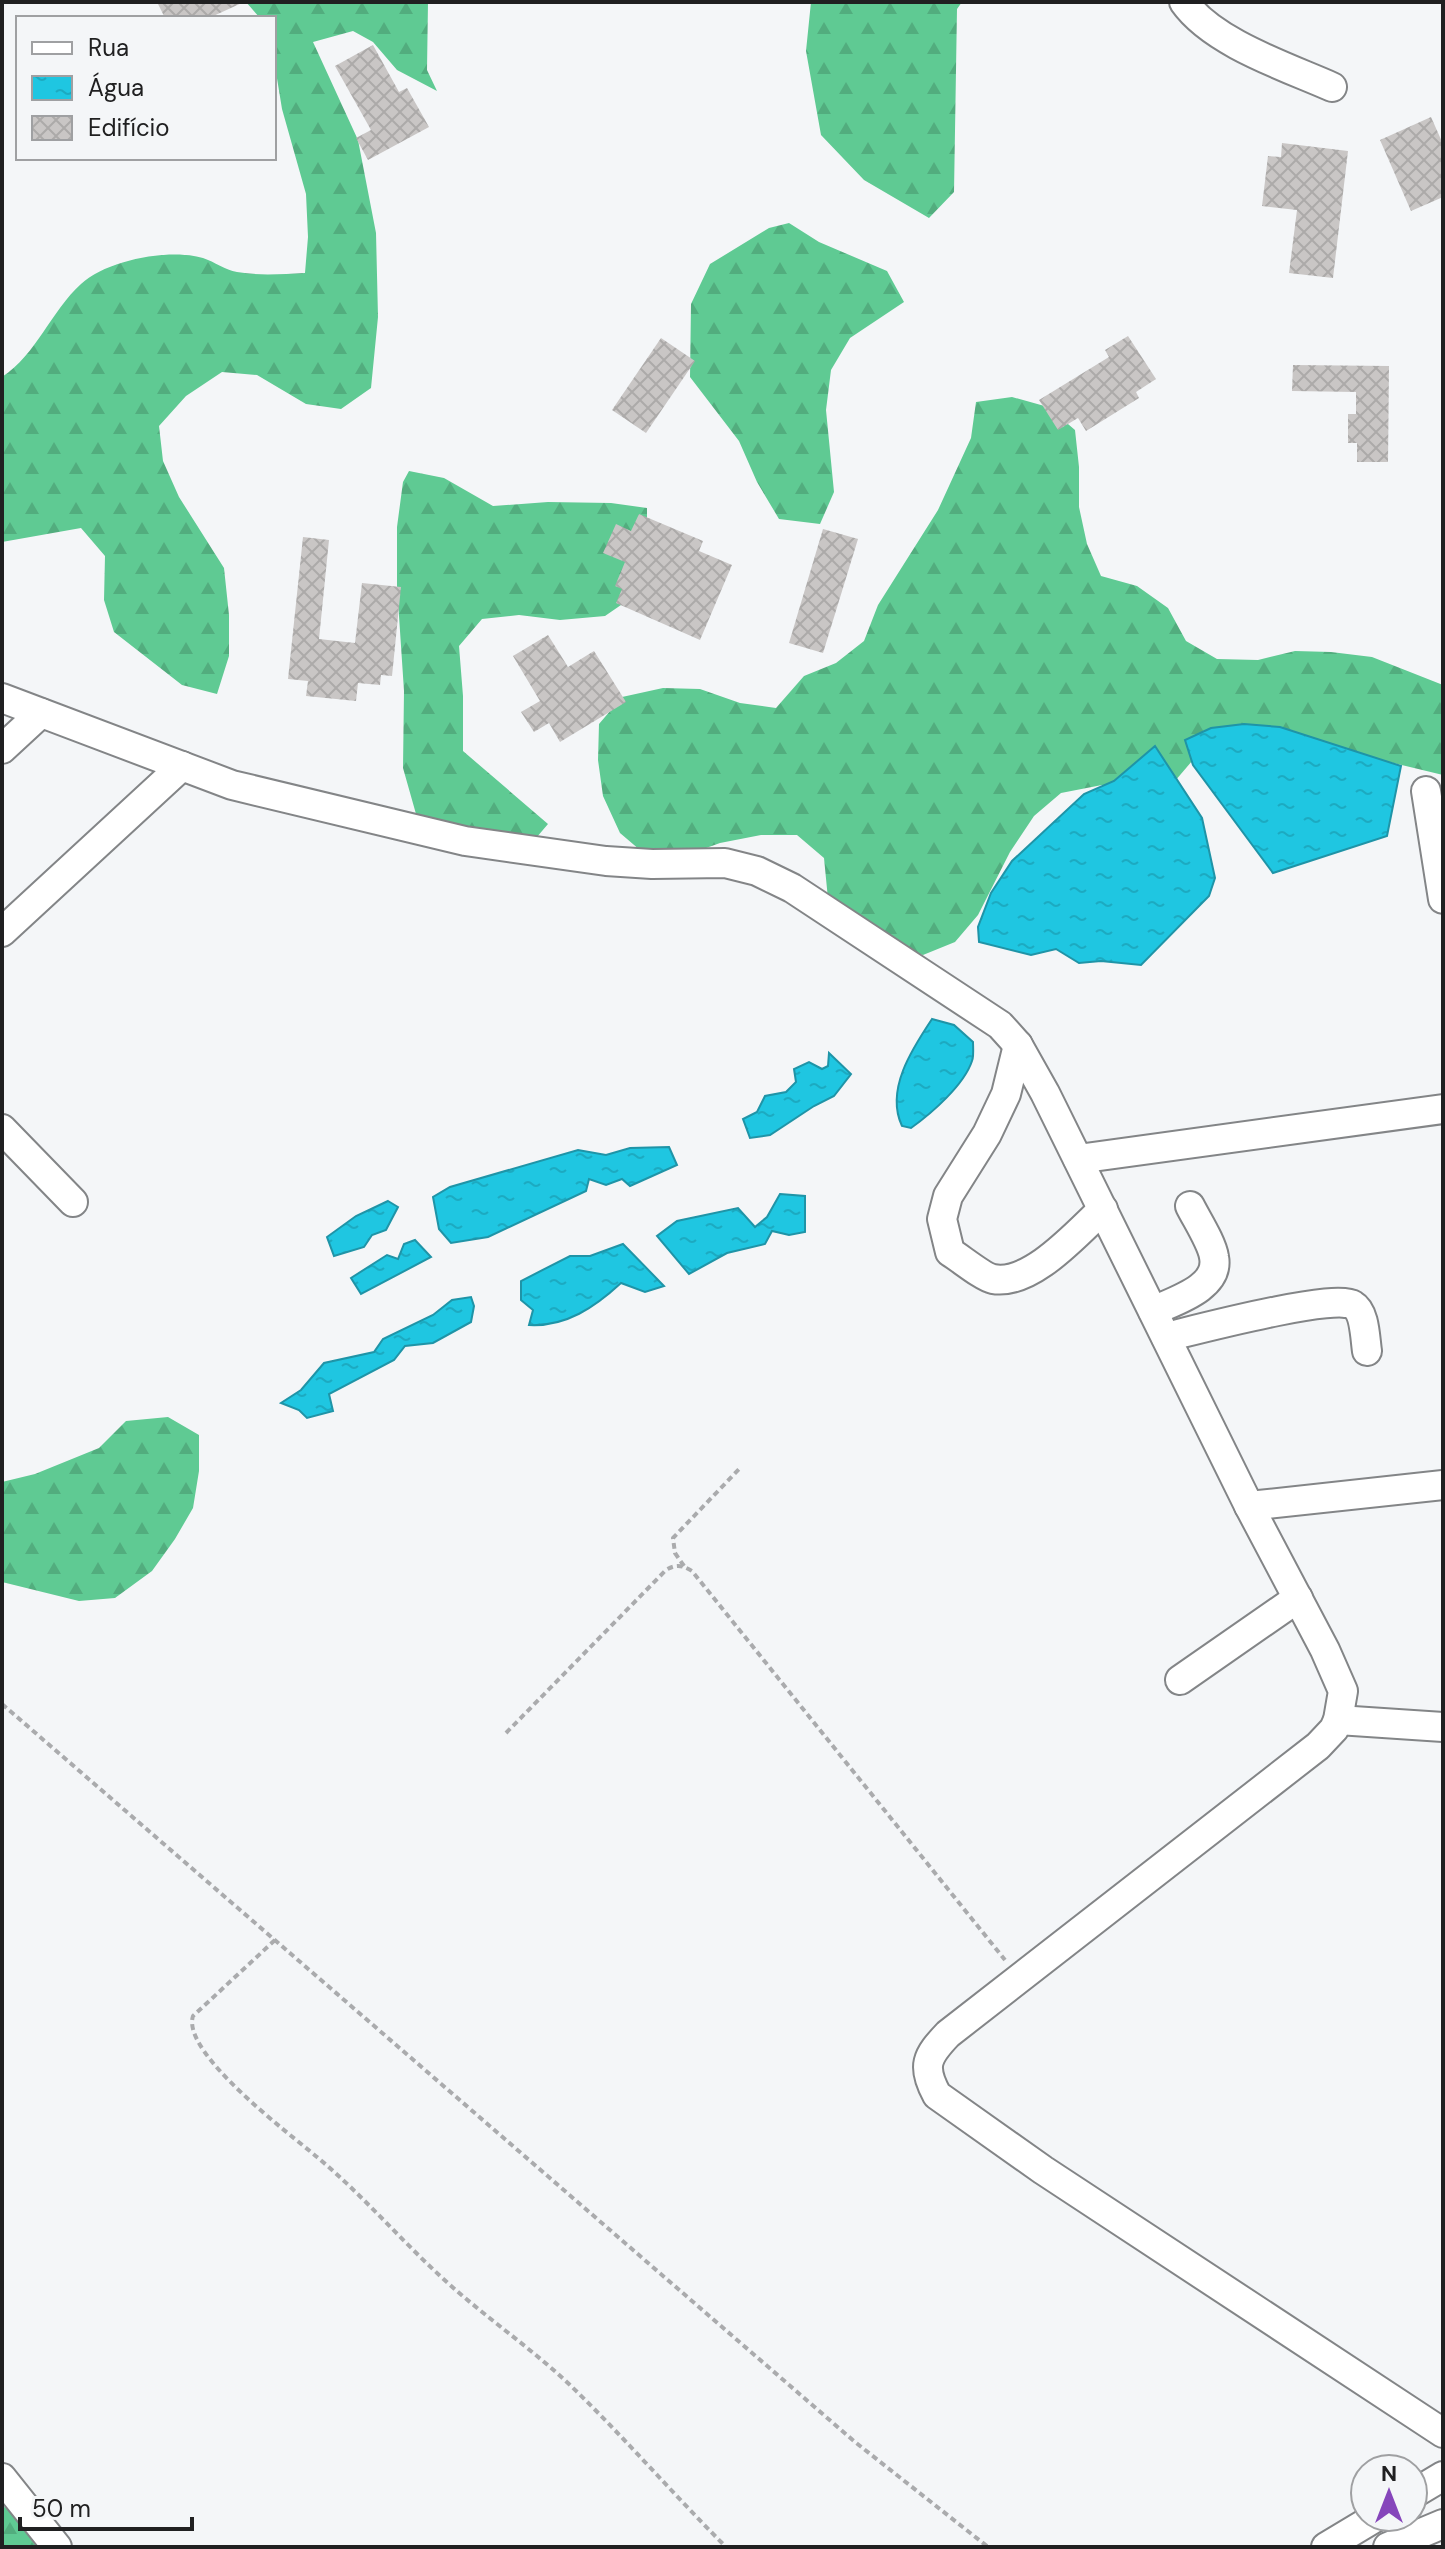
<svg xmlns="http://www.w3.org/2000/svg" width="1445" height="2549" viewBox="0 0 1445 2549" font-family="'DM Sans',sans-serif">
<defs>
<pattern id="forest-firs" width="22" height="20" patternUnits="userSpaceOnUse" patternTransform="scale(2)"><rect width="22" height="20" fill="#5fca93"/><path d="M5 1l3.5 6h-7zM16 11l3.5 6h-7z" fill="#52ad7e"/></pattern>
<pattern id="water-ripples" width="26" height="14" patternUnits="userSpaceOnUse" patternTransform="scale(2)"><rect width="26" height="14" fill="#1fc6e1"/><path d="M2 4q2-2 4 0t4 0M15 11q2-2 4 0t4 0" fill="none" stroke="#1caac1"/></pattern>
<pattern id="building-cross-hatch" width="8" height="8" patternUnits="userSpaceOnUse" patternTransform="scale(2)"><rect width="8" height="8" fill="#c9c6c5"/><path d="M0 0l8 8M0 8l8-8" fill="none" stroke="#acaaa9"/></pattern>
</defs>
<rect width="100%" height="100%" fill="#f4f6f8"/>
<g fill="url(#forest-firs)">
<path d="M246,2H428L427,70L437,91L397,70L373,42L353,31L313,42L358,140L376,233L378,317L371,388L341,409L306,404L257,375L222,372L186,396L159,426L163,461L179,497L224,568L229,615V656L217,694L182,685L114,632L104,600L105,556L81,528L2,542V377C37,354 51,311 81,284C107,260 169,248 203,258C215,262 225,270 237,272C260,276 282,274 305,273L308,237L306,194L282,109L274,60V18H260Z"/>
<path d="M811,2H962L957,9L954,192L929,218L864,180L821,135L806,51Z"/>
<path d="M789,223L819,242L887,271L904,302L850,338L831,370L826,410L834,492L820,524L779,519L757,482L739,441L690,377L691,304L710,264L769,228Z"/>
<path d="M1012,397L1048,407L1075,430L1079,467V507L1087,544L1101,576L1137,586L1168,608L1186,641L1217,659L1258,660L1295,651L1331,652L1372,657L1443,685V775L1348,752L1198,754L1175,781L1139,785H1102L1061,793L1034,816L1010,852L978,915L955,942L923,955L886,945L828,899L824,858L797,835H761L720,843L684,856H647L620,833L603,796L598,760L599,724L622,697L663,688L700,689L740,703L776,708L804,676L836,663L864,641L878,605L938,510L971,438L976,402Z"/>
<path d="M409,471L444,478L493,506L548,502L611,503L647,508V544L637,594L605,616L560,620L519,615L482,619L459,646L463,696V751L548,824L525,851L448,841L416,814L403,768L404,691L397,586V527L403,482Z"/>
<path d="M168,1417L199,1435V1471L193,1508L175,1539L152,1571L115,1598L79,1601L2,1582V1482L35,1474L99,1448L126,1421Z"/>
<path d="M2,2505L20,2520L41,2547H2Z"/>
</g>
<g fill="url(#water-ripples)" stroke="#1f94a7" stroke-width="2">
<path d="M1244,724L1280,727L1401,766L1387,836L1273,873L1193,765L1185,740L1211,728Z"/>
<path d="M1155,746L1202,818L1215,878L1209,896L1141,965L1101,961L1079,963L1056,949L1031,955L979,942L978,927L991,893L1012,861L1084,794L1114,781Z"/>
<path d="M932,1019L954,1025L973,1042C973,1047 974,1056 972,1061C964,1085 932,1113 911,1128L902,1126C885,1090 912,1049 932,1019Z"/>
<path d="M829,1053L851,1074L834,1096L814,1106L770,1135L750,1138L743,1119L757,1112L765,1096L786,1092L796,1082L794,1069L809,1062L822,1069L828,1066Z"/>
<path d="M669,1147L677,1165L630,1186L622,1179L606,1185L589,1179L586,1191L488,1237L451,1243L439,1229L433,1197L450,1187L578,1150L606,1155L630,1148Z"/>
<path d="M780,1194L805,1196V1232L789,1235L772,1231L765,1244L727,1253L689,1274L657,1236L677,1221L738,1208L755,1227L767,1217Z"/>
<path d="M388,1201L398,1207L386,1230L372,1235L364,1247L334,1256L327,1237L356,1216Z"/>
<path d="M415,1240L431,1257L361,1294L351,1278L387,1255L398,1259L404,1244Z"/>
<path d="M623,1244L664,1286L645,1292L621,1283C595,1307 566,1327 529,1325L533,1310L521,1300V1281L570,1256H590Z"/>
<path d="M471,1297L474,1306L471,1322L433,1343L405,1346L394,1360L329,1394L333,1411L307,1418L299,1410L281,1403L301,1390L324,1363L374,1352L383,1339L433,1315L452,1300Z"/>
</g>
<g fill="url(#building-cross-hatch)">
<path d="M157,2H244L209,18H165Z"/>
<path d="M373,45L399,92L407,88L429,127L368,160L356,138L371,130L335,66Z"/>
<path d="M1431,117L1443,144V197L1411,211L1380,140Z"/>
<path d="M1282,143L1348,151L1333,278L1289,273L1297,210L1262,206L1268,156L1281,157Z"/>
<path d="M1128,336L1156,379L1136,392L1139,398L1086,431L1078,418L1058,430L1039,400L1109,357L1105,350Z"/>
<path d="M661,338L695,361L646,433L612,410Z"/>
<path d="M1293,365L1389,366L1388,462H1357V443H1348V414H1356V392L1292,391Z"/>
<path d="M639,514L703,541L699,551L732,565L700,640L616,603L622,589L615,586L625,562L603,553L616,524L631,531Z"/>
<path d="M823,529L858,539L823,653L789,643Z"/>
<path d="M303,537L329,540L319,639L355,643L362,583L401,587L392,676L381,675L380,685L358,683L356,701L306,696L308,681L288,679Z"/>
<path d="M548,635L568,667L594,651L626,702L560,742L549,723L534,732L521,712L540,701L513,656Z"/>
</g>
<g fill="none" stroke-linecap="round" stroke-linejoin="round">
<g stroke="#838587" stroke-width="32">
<g id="minor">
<path d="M1184,2C1213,43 1287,67 1332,87"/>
<path d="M2,698L232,785L465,841L606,861L652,864L725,863L757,871L792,888L1000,1025L1018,1045L1045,1093L1249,1506L1325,1650L1343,1691L1338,1720L1334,1729L1318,1746L948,2034C927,2056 921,2066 937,2095L1043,2170L1443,2433"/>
<path d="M2,749L41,713"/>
<path d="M1426,791L1443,899"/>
<path d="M2,932L182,766"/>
<path d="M1018,1045L1006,1094L987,1134L948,1196L942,1219L950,1252C960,1258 983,1277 993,1279C1031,1286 1077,1233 1103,1209"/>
<path d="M2,1129L73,1202"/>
<path d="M1078,1159L1443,1109"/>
<path d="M1153,1311C1174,1301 1220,1288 1214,1257C1212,1243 1197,1220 1190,1206"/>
<path d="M1166,1337C1195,1330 1335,1293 1353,1305C1365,1312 1365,1338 1367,1351"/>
<path d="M1249,1506L1443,1485"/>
<path d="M1180,1680L1298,1598"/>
<path d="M1338,1720L1443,1727"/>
<path d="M2,2478L57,2547"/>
<path d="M1413,2494L1443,2476"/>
<path d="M1326,2547L1376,2517"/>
<path d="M1388,2547L1443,2524"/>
</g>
</g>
<g stroke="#aaabad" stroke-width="4" stroke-dasharray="6 4" stroke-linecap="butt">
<path d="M684,1566L675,1553L673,1538L741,1467"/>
<path d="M2,1704L855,2442L988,2547"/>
<path d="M506,1733L666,1570C676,1564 682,1565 692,1571L1005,1960"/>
<path d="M275,1940L193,2016C181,2053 290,2134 317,2157C364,2196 403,2243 449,2284C488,2319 532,2349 570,2385C624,2437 673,2494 726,2547"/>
</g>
<use href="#minor" stroke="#fff" stroke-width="28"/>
</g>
<rect width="1445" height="2549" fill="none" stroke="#202021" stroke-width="8"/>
<rect x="16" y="16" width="260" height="144" fill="#f4f6f8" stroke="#9fa0a2" stroke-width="2"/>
<rect x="32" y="42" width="40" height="12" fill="#ffffff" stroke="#9fa0a2" stroke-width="2"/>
<text x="88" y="56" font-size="24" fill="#202021">Rua</text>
<rect x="32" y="76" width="40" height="24" fill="url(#water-ripples)" stroke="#9fa0a2" stroke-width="2"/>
<text x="88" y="96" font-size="24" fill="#202021">Água</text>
<rect x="32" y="116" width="40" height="24" fill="url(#building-cross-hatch)" stroke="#9fa0a2" stroke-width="2"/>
<text x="88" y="136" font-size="24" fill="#202021">Edifício</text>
<g transform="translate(1389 2493)"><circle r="38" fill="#f4f6f8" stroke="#9fa0a2" stroke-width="2"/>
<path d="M0-6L14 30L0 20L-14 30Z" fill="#8646bb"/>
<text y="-12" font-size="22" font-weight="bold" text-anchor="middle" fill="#202021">N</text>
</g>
<path d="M20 2517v12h172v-12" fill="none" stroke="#202021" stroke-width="4"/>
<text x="32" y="2517" font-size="24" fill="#202021" stroke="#f4f6f8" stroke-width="6" paint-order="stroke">50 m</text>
</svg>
